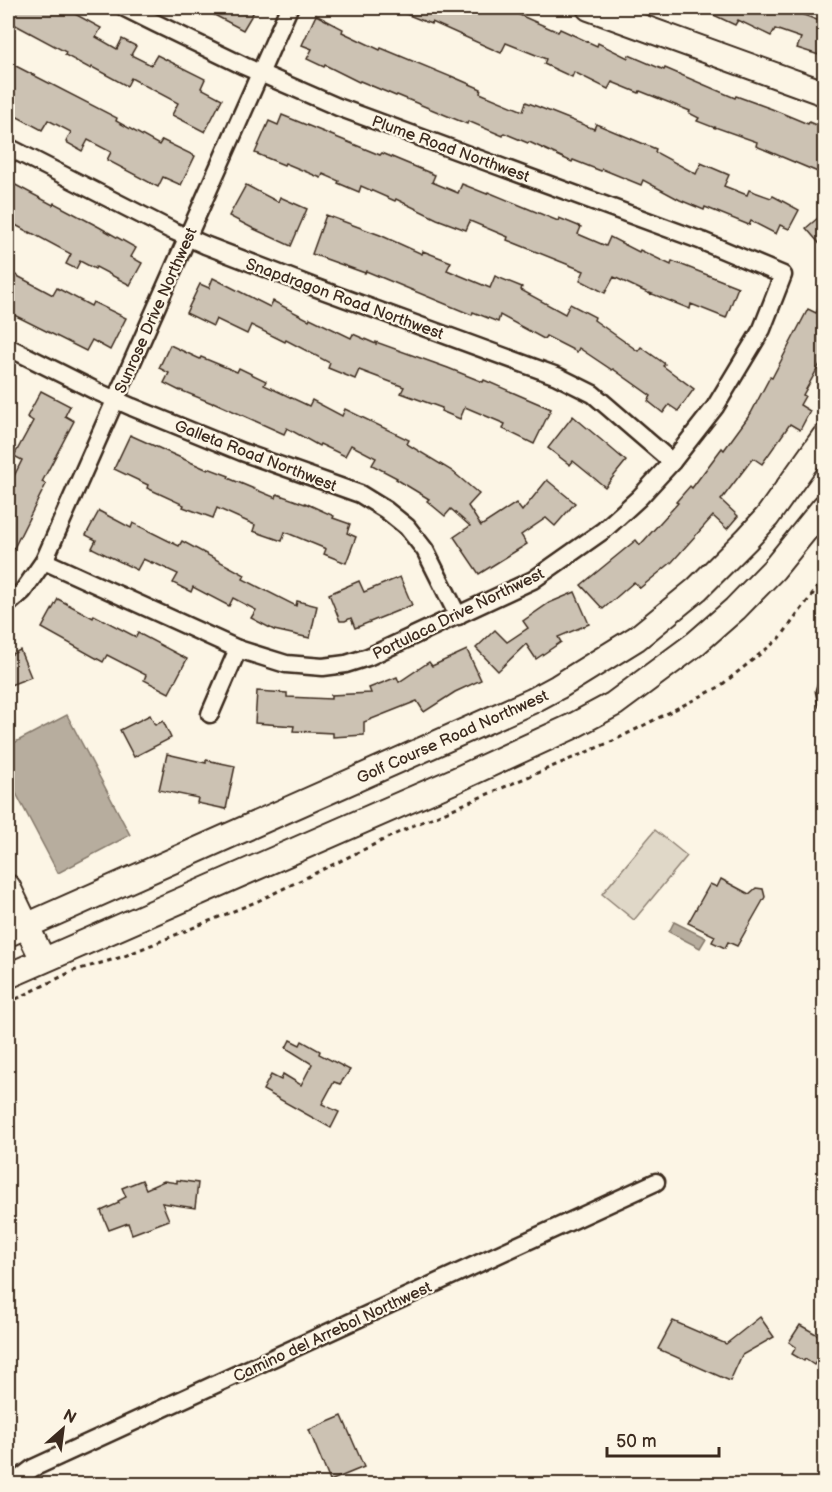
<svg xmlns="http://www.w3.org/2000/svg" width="832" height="1492" viewBox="0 0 832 1492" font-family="'Balsamiq Sans',sans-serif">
<rect width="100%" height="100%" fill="#fcf5e5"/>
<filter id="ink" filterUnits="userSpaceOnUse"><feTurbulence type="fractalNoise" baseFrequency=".0167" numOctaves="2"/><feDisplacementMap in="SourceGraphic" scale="12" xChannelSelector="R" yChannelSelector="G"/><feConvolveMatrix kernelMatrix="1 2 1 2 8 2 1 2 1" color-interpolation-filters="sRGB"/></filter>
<g filter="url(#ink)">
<path fill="#e0d8c8" stroke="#8e8173" stroke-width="1.5" d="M655,830L687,856L634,920L602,894Z"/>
<g fill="#b7ad9e" stroke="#85796b" stroke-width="1.5">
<path d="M67,715L130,835L58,873L8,778V746Z"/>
<path d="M674,922L706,938L700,948L669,932Z"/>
</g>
<g fill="#ccc2b3" stroke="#3b2a1e" stroke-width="1.5">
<path d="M8,8H64L101,28L96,37L117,49L122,39L136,46L131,55L151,65L157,55L205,79L201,88L222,99L205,132L172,115L178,103L131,78L127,86L92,67L91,69L65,55L66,52L8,21Z"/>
<path d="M201,8H256L243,30Z"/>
<path d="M391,8H504L558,32L560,29L597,46L598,43L628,58L629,55L664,70L665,68L735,98L736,96L772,109L808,124L809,122L825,129V175L756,146L757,142L715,127V128L697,121L699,118L689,113L690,111L640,91L639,93L612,82L608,89L574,72L572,77L544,64L546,59L506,43L501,53L432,22L431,24Z"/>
<path d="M699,8H795L793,11L825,23V57L797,48L801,38L775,29L771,36L738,20L735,25Z"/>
<path d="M316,15L343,29L342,32L380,50L381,48L451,77V76L481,89L480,93L523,111L526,102L594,129L596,124L656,149L655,152L696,174L701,163L729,175L724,186L747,195L749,190L771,198L773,196L799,210L789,229L780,225L776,234L751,221L749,225L705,207L704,210L680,200L643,180L641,185L602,169L601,171L573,160L572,162L529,142L528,143L504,133L503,136L468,121L467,124L397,95L396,96L360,81L359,82L325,65L324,67L307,59L312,49L302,45Z"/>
<path d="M8,62L117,118L116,121L159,145L162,140L195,156L181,185L163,177L158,187L107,160L111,152L88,140L82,151L66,142L71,132L48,120L42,130L8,112L13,102L8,99Z"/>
<path d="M282,115L380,155L382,153L435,175L432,182L458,193L462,184L487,194L488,192L558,221L559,218L581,227L578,234L606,246L610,237L639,252L640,250L671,265L672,261L738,287L726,318L691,304L690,309L650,293V294L614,277L605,293L580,280L584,271L507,240L508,237L470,221L466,230L437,219L396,199L395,201L361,186L359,192L338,183L339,181L323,174L321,178L285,163L284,165L255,153L269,121L278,125Z"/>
<path d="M8,181L53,205L54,203L99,227L136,248L131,257L142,263L130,285L96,267L95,269L80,261L76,269L66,264L71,254L30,232V233L8,221Z"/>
<path d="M246,185L278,202L280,197L307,209L291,246L254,229L229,216Z"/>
<path d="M825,212V250L806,228Z"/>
<path d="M326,215L380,235L422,254L423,251L451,262L447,270L490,288L495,276L522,287L521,290L565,314L570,304L595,317L594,320L638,351L641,347L665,364L663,366L694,389L678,411L669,405L663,413L648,401L651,396L613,369L612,370L579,348L577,352L546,336L544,339L500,315L498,322L473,312L472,315L366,271L365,273L312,254Z"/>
<path d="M8,271L53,295L57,288L91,306L93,302L126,318L110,350L92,340L86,351L8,312Z"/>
<path d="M213,278L270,307L273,301L309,320L310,318L351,338L353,334L376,344V342L448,368L483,382L484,380L551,409L534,444L503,429L505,424L465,407L460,419L441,411L442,408L401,393L404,387L359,370L355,379L328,368L330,363L286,340L285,342L251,325L247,334L216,319L213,326L186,313L200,284L209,288Z"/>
<path d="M825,296V355L803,395L805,396L800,405L810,411L800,430L790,424L762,464L753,458L721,500L738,516L727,529L713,516L672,562L640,588L634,582L603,609L581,585L636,540L640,545L678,503L676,502L690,486L692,488L722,448L724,450L751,413L770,377L772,378L808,309L816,313Z"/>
<path d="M170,345L200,359L201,357L237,372L239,368L266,381L264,385L309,406L312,400L342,416L345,409L409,440L407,444L452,471L479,494L468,506L481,526L516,503L522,511L547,480L575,503L555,526L546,518L521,535L527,544L479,574L454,537L470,526L451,509L445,516L427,501L429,499L396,479L397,478L372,465L376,458L351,445L345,456L320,444L319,446L287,428L284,434L213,402L212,403L180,390V391L164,383L169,373L159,368Z"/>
<path d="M41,391L70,406L65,416L74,421L42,482L46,484L8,560V488L22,460L14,456L33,421L27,417Z"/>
<path d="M573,416L626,461L605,487L573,461L570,465L548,448Z"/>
<path d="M130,435L208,470V468L229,476L228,478L276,498L277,494L305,504V503L334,516L333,518L350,524L347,533L356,537L346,563L324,554L326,549L285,532L282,541L253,531L255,525L217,508L213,518L183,507L184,505L147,488L148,485L114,469Z"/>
<path d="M99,511L131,528L133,523L179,546L182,541L245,575L243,579L296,606L297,601L317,606L310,638L274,630L251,618L256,610L233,598L229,606L193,587L191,592L173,583L178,574L152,562V563L143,559L137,570L92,548L96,540L86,535Z"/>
<path d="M400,577L412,605L355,628L351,618L345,621H340L329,594L359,581L364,592Z"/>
<path d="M575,592L589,624L558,637L561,642L536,659L526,644L498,671L476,648L495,630L507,642L528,628L523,621L549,603Z"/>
<path d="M58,599L93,618L94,615L136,637L138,633L187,659L169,693L144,680L146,675L107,655L103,662L42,628Z"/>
<path d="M20,650L31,677L8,686V656Z"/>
<path d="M467,650L481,680L455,692L424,712L417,701L364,722V735L333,737V733L293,731L294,726L255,723L257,691L287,693V697L331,699V695L371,693L369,688L397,677L399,682L429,662L432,666Z"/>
<path d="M150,715L155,725L163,721L171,738L134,757L120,730Z"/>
<path d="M167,754L206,763V760L235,766L226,809L197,803L198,798L159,790Z"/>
<path d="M721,879L749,894L756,888L763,889L765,897L737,946L728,942L725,948L712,942L715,936L688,923L710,884L717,887Z"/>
<path d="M290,1040L300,1045L302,1041L320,1051L319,1054L350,1070L340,1084L334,1082L322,1104L339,1112L331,1128L263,1090L271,1075L281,1080L283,1074L301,1085L312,1064L286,1048Z"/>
<path d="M142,1180L146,1189L164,1181L177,1183V1180L198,1183L195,1208L162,1203L169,1220L132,1234L128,1223L109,1230L101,1211L119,1203L118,1201L126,1197L122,1188Z"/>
<path d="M760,1317L774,1337L742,1355L730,1381L658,1349L673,1321L726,1344Z"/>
<path d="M800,1325L825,1339V1347L814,1365L805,1359L804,1361L792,1354L796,1347L789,1342Z"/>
<path d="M342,1416L364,1467L330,1481L309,1430Z"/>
</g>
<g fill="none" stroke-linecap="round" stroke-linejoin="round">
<g stroke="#3b2a1e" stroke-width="13">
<path id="lane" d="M824,682L821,691L824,704"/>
</g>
<g stroke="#3b2a1e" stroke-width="21">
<g id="street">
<path d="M8,147L171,230L205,245L314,287L557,376L593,394L672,462"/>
<path d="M8,347L98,392L132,407L242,452L360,494L386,510L407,527L425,550L458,616"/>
<path d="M44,561L238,649L286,664L323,667L346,664L368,657L533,580L604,530L639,498L672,462L715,407L762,329L783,275L702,241L338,107L244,66L155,23L125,8"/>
<path d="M8,604L23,591L44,561L289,8"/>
<path d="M210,714L238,649"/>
<path d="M12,1484L33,1468L656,1182"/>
</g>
</g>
<g stroke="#3b2a1e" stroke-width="28">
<g id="secondary">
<path d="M589,8L824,93"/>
<path d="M8,887L43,960"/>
<path d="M8,934L532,701L558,687L637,638L697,589L747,539L767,517L824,437"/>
<path d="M8,976L456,780L571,727L614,704L695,644L735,609L774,569L824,507"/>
</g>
</g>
<path stroke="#3b2a1e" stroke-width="3" stroke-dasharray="4.5 4.5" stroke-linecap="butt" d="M8,1003L73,971L122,957L258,901L410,827L615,740L719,687L780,638L824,579"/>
<use href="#lane" stroke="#fcf5e5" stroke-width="8"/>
<use href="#street" stroke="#fcf5e5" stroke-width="16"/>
<use href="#secondary" stroke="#fcf5e5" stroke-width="24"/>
</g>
</g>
<g text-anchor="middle" stroke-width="4.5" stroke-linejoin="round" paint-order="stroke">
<g font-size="16" fill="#3b2a1e" stroke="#fcf5e5">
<text transform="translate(451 148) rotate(20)" y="6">Plume Road Northwest</text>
<text transform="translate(345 298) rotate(20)" y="6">Snapdragon Road Northwest</text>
<text transform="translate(155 310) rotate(-66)" y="6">Sunrose Drive Northwest</text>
<text transform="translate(256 455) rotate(21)" y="6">Galleta Road Northwest</text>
<text transform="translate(458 613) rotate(-26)" y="6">Portulaca Drive Northwest</text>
<text transform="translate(452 736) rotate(-24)" y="6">Golf Course Road Northwest</text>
<text transform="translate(332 1331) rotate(-25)" y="6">Camino del Arrebol Northwest</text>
</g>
</g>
<rect width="832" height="1492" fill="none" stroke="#fcf5e5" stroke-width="30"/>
<rect x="15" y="15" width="802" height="1462" fill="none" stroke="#3b2a1e" stroke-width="2" filter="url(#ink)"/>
<g transform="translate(63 1429) rotate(28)" stroke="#fcf5e5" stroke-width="4.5" paint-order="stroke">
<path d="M0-4.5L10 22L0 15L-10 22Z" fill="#3b2a1e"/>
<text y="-9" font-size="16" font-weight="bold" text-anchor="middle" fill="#3b2a1e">N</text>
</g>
<path d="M607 1447v9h112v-9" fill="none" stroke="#3b2a1e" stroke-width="3"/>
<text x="616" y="1447" font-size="18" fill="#3b2a1e" stroke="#fcf5e5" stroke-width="4.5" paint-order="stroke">50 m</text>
</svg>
